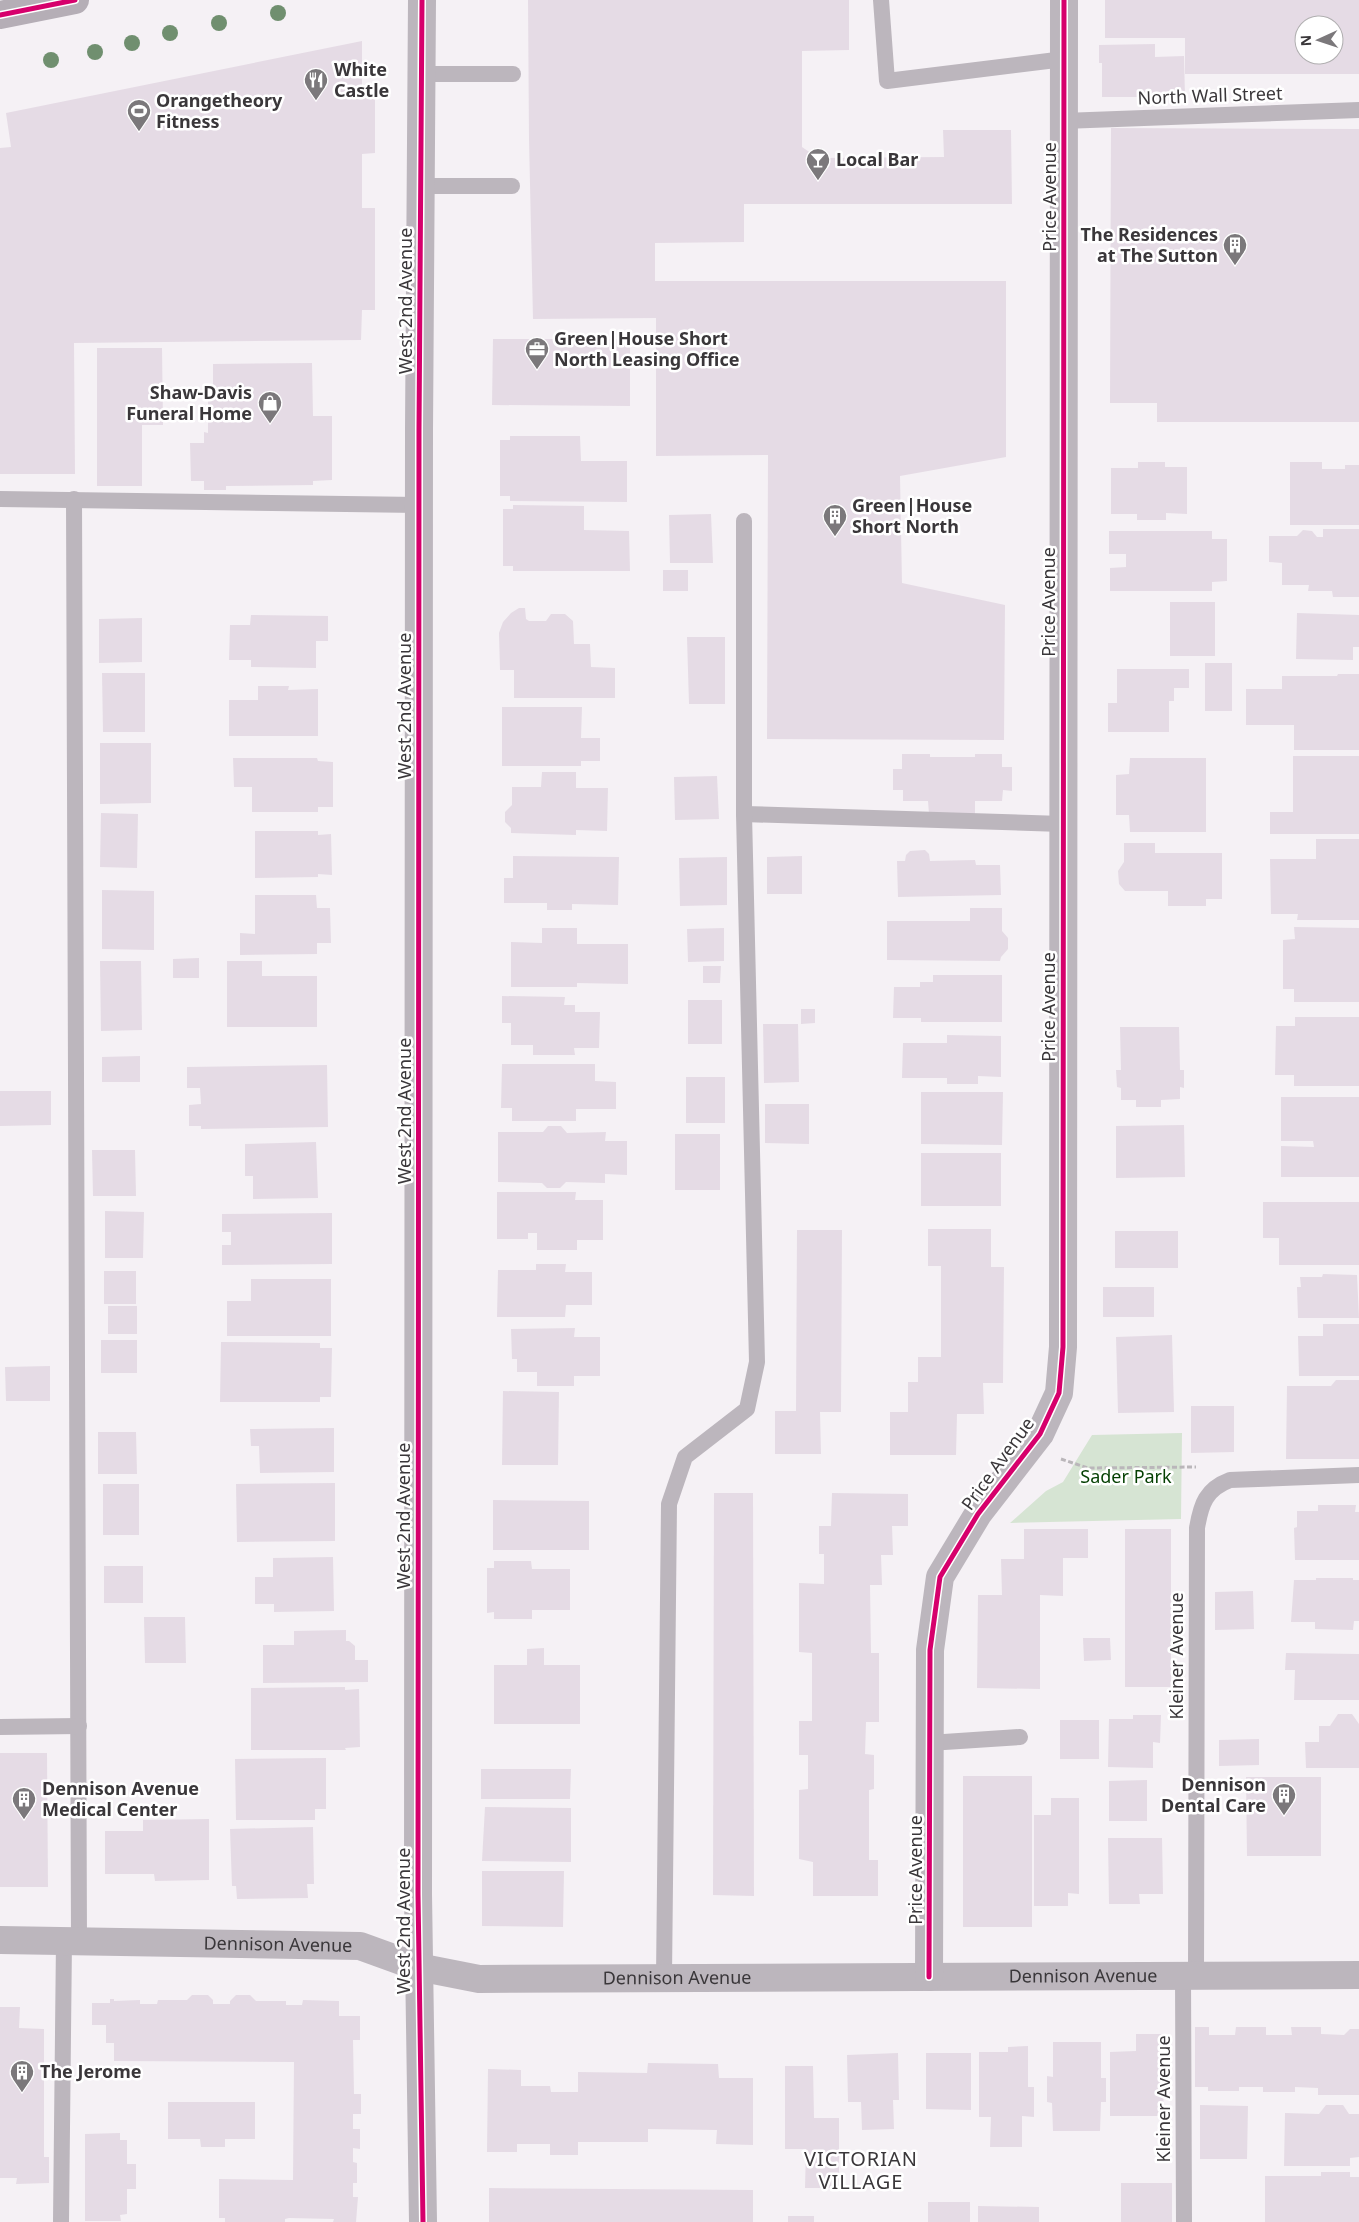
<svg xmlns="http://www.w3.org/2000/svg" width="1359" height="2222" viewBox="0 0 1359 2222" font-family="'Noto Sans',sans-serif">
<rect width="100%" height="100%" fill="#f5f1f5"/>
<path fill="#d6e4d3" d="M1182,1433L1181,1519L1010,1523L1046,1491L1063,1482L1092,1435Z"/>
<g fill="#e5dbe5" fill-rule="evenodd">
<path d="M528,0H849V50L802,51V147L818,158L944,157L943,130H1011L1012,204H744V242L655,243V281H1006V457L900,476L902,583L1005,605L1004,740L767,739L768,455L656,456V318L533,319L529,139Z"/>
<path d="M1105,0H1359V74H1185V38H1105ZM1304,25H1334V55H1304Z"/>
<path d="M362,41V92H375V153L362,154V208H375V310H362L361,340L74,343L75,474H0V148L11,147L6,113Z"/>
<path d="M1155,44V57L1184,56L1185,97H1102V63H1099V45Z"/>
<path d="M1111,128L1359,129V422H1157V403H1110Z"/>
<path d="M493,339H630V406L492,405Z"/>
<path d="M97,348H162L163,425H142V486H97Z"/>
<path d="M312,363L313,416H332V480L313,481V485L226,486V490H204V481H191L190,443H204V432L208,433V399H213V364Z"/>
<path d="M510,436H580L581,461H627V502L510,501V496H500V440H510Z"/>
<path d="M1138,462H1165V467H1187V514L1166,513V520H1137V514H1111V468H1138Z"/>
<path d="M1290,462H1322V469H1345V465H1359V525H1290Z"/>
<path d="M513,505L584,506V530L629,531L630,571H513V566H503V509H513Z"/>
<path d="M711,514L713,563H670L669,515Z"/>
<path d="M1323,529H1359V597H1333L1332,591H1308L1309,585H1282V563L1269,562V536H1297L1303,530L1312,531L1317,537H1323Z"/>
<path d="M1109,531H1212V539H1227V581L1212,582V591H1110V568L1126,567V554H1109Z"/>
<rect x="663" y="570" width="25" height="21"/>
<rect x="1170" y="602" width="45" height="54"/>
<path d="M519,608H525L526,619L529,621H546L551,614H565L573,621L574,644H590L591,667L615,668V698H514V670H500L499,633L503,622L511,613Z"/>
<path d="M1297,613L1359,615V647H1353V660L1296,659Z"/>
<path d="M251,615L328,616V641H316V668L251,667V660H229L230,625H250Z"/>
<path d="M142,618V662L99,663V619Z"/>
<path d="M687,637H725V704H689Z"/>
<rect x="1205" y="663" width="27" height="48"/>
<path d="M1117,669H1189V688H1174V701H1169V732H1108V703H1117Z"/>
<path d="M102,673H145V732H103Z"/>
<path d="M1338,674H1359V750H1294V725H1246V689H1282V676H1337Z"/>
<path d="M258,686H289L288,690L318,689V736H229V700H258Z"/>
<path d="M502,707H582L581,738H600V761H581V766H502Z"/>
<path d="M100,743H151V803L100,804Z"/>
<path d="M902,754H930V757H975V754H1002V767H1012V791L1003,790L1002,801H975V814H929L928,801H903V790H893V769H902Z"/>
<path d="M1293,756H1359V834H1270V812H1293Z"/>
<path d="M233,758H317L318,761L333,762V807H318V812H252V787H234Z"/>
<path d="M1130,758H1206V832H1130L1129,815H1116V775L1129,774Z"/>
<path d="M542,772H576V788H608L607,831L576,830V835L511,833V828L505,822V812L512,805V787H541Z"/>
<path d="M717,776L719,819L675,820L674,777Z"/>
<path d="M101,813L138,814L137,868L100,867Z"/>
<path d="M255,831H318V835L331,834L332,875L318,874V877L255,878Z"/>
<path d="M1316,839H1359V920H1297L1298,914H1271L1270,859H1316Z"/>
<path d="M1124,843H1155V853H1222V899H1206V906H1168V891H1125L1119,884L1118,871L1124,862Z"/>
<path d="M925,850L929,854L930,861L975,860L976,865H1000L1001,895L898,897L897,861H905L906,855L910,851Z"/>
<path d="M513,856L619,857L618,905L572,904V910H547V903H504V878H513Z"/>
<path d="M802,856V894H767V857Z"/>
<path d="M727,857V905L680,906L679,858Z"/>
<path d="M102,890L154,891V950L102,949Z"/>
<path d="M255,895H316L317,908H330L331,943H317V954L240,955V933L255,934Z"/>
<path d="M970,908H1002V931L1008,938V949L1001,957L1000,961L887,960V921H970Z"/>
<path d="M1294,927L1359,928V1002H1294V989H1283V940L1295,939Z"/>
<path d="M542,928H577V944H628V984L577,983V987H511V942L542,943Z"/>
<path d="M724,928V961L688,962L687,929Z"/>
<path d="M199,958V978H173V959Z"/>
<path d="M100,961H141L142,1030L101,1031Z"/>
<path d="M227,961H262V976H317V1027H227Z"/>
<path d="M703,966H721L720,983H703Z"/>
<path d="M933,975H1002V1022H921V1018H893L894,987H920V982H933Z"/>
<path d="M502,996L565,997L564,1005H575V1012H600L599,1048H574L575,1055H533V1045H511V1023H502Z"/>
<rect x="688" y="1000" width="34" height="44"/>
<path d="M801,1009H815V1023L801,1024Z"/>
<path d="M1295,1017H1359V1086H1294V1075H1275L1276,1026H1295Z"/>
<path d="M763,1024H798L799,1082L764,1083Z"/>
<path d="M1120,1027H1179L1180,1070H1184V1088L1180,1087V1099L1161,1100V1107H1136V1100H1121V1088L1117,1087L1116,1070H1121Z"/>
<path d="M947,1035L1001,1036V1077L978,1076V1084H947V1078H902L903,1043H947Z"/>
<path d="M140,1056V1082H102V1057Z"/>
<path d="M502,1064H595V1081L616,1082V1109H576V1121H512V1108H501Z"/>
<path d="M327,1065L328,1127L201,1129V1126H189V1105L201,1104L200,1088H187V1067Z"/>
<rect x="686" y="1077" width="39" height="46"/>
<path d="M0,1091H51V1125L0,1126Z"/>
<path d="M921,1092H1003L1002,1145L921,1144Z"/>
<path d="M1281,1097H1359V1177H1281V1146L1314,1147L1313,1141H1281Z"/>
<path d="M765,1104H809V1144L765,1143Z"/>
<path d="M1184,1125L1185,1177L1116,1178V1126Z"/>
<path d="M548,1126H561L567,1133L606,1132L605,1141H627V1175L605,1174V1183L566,1182L560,1188H547L542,1183L498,1182V1132H543Z"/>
<rect x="675" y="1134" width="45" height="56"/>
<path d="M316,1142L318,1198L253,1199V1176H245V1144Z"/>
<path d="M92,1150H135L136,1196H93Z"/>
<rect x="921" y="1153" width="80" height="53"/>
<path d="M497,1192H576L575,1200H603V1240H577V1250H537V1233H528V1239H497Z"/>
<path d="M1263,1202H1359V1265H1279V1238H1263Z"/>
<path d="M105,1211L144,1212L143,1258H105Z"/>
<path d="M332,1213V1264L222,1265V1245H231V1232H222V1214Z"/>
<path d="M928,1229H991V1267H1004L1003,1383H983L984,1414H957L956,1455H890V1412H908V1382H918V1357H941V1266H928Z"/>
<path d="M797,1230H842L841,1412H820L821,1454H775V1411H796Z"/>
<rect x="1115" y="1231" width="63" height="37"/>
<path d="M536,1264H566L565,1272H592V1305H566L565,1317H497L498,1270H536Z"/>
<rect x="104" y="1271" width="32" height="33"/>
<path d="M1323,1274L1357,1275L1359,1318H1298L1297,1287H1301L1300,1277H1322Z"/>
<path d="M251,1279H331V1336H227V1301H251Z"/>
<rect x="1103" y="1287" width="51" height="30"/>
<rect x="108" y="1306" width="29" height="28"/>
<path d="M1323,1324H1359V1376H1299L1298,1336H1323Z"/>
<path d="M575,1328L574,1337H600V1376H574V1386H537V1372H517V1359H512L511,1329Z"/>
<path d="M1172,1335L1174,1412L1118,1413L1116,1337Z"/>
<rect x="101" y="1340" width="36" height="33"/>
<path d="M221,1342L320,1343V1348H332L331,1397H320V1402H220Z"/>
<path d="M50,1366V1401H6L5,1367Z"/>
<path d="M1336,1380H1359V1459H1286L1287,1386H1331Z"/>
<path d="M503,1391L559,1392L558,1465H502Z"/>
<path d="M1191,1406H1234V1452L1191,1453Z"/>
<path d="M334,1428V1472L260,1473L259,1446H251L250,1429Z"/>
<path d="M98,1432H136L137,1474H98Z"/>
<path d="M335,1483V1541L237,1542L236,1484Z"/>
<rect x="103" y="1484" width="36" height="51"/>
<path d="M714,1493H753L754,1896L713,1895Z"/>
<path d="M832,1493L908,1494V1526H892L893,1555H881L882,1585H870L871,1653H879V1722H866L865,1754L874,1755V1789L869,1790V1860H878V1896H813V1862L799,1859V1790L808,1789V1755H799V1721H812V1653L799,1652V1583L824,1584V1554H819V1526H831Z"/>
<path d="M493,1500L589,1501V1550H493Z"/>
<path d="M1318,1505H1356L1355,1512H1359V1560H1295L1294,1528L1297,1527V1511H1318Z"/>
<path d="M1024,1529H1088V1558H1063V1596L1040,1595V1689L977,1688L978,1595H1002L1001,1559H1024Z"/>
<rect x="1125" y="1529" width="46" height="158"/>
<path d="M333,1557L334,1611L274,1612V1604H255V1577H273V1558Z"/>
<path d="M494,1561H531L532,1569H570V1610H532V1619H494V1612L487,1613V1568H494Z"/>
<rect x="104" y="1566" width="39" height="37"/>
<path d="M1316,1578H1353V1580H1359V1621H1354L1353,1630L1315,1629V1622H1291L1294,1580H1316Z"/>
<path d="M1253,1591L1254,1629L1215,1630V1592Z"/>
<path d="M144,1617H185L186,1663H145Z"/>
<path d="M346,1630V1641H349L355,1646V1660H368V1682L263,1683V1645H294V1631Z"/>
<path d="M1083,1638H1110L1111,1660L1084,1661Z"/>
<path d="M544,1648V1665H580V1724H494V1665H527V1649Z"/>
<path d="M1286,1653L1359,1654V1700H1294L1295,1670H1285Z"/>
<path d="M345,1687V1690L359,1689L360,1747L345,1748L346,1750H251V1688Z"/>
<path d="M1338,1714H1352L1359,1724V1768H1306L1305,1742H1319V1726H1330Z"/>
<path d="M1133,1715H1161L1160,1743L1153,1742V1768L1108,1767L1109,1719H1133Z"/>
<rect x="1060" y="1720" width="39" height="39"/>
<path d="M1259,1739V1765L1219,1766V1740Z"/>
<path d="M0,1753H47L48,1887H0Z"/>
<path d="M326,1758V1809H315V1820H236L235,1759Z"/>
<path d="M481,1769H571L570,1799H481Z"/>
<rect x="963" y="1776" width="69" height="151"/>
<path d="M1246,1777H1321V1856H1247Z"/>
<path d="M1147,1780V1821H1109V1781Z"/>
<path d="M1051,1798H1079V1894L1068,1893V1906H1034V1815H1051Z"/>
<path d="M485,1807L571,1808V1862L482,1861Z"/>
<path d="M209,1819V1880L155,1881L154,1874H105V1831H143V1820Z"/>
<path d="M313,1827L314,1884H307L308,1898L237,1899L236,1886H232L230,1829Z"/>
<path d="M1108,1838H1162L1163,1894H1139L1140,1904H1109Z"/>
<path d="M482,1871H564L563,1927L482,1926Z"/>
<path d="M192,1995H208L213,2000V2004H230V2001L236,1995H250L256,2001H286V2005H302L303,2000L339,2001V2016H360V2040H353L354,2094H361V2114H353V2129H360V2149L353,2148V2162L357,2163V2183H353V2197H358L356,2222H333L334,2219L289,2218L285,2219V2222H225V2218H219V2179L293,2180L294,2062L114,2061V2043H106V2025H92V2003H110V1999H114V2001L140,2000V2004H157L158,2000H187Z"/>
<path d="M0,2007H20L19,2028L44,2029V2157H49V2183L16,2184L17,2178H0Z"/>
<path d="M1195,2027H1209V2035H1235L1236,2027H1266V2035H1292L1291,2027H1321V2034L1344,2035L1350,2029H1359V2095H1318V2088L1295,2087V2092H1263V2087H1239V2091H1208V2087H1195Z"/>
<path d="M1136,2034H1164V2053L1170,2060V2077L1164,2083L1163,2116H1110V2052L1136,2051Z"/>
<path d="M1053,2042H1101V2078H1106V2102H1101L1100,2131H1053L1052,2103L1047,2102V2076L1053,2077Z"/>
<path d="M1028,2046V2087H1034V2117L1022,2116V2147H990L991,2117H979V2052H1008V2047Z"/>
<path d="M898,2053L899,2100H893L894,2129L862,2130L861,2102H848L847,2055Z"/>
<path d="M926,2053H971V2110L926,2109Z"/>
<path d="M648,2063L718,2064L719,2078H753V2145L716,2144L717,2130L648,2129V2142H578V2155H550V2144H517V2152H487L488,2069L521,2070V2086H550L551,2092H578V2072L647,2073Z"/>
<path d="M785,2066H813L814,2118H839V2188H805L806,2149H785Z"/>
<path d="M168,2102H255V2139H225V2147H201L200,2139H168Z"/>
<path d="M1200,2105L1248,2106L1247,2159H1200Z"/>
<path d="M1326,2105H1343L1349,2114H1359V2157L1350,2158V2166H1284L1285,2113L1319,2114Z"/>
<path d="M120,2133V2140H127V2164H136V2189H127V2214L120,2215L121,2221H85V2134Z"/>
<path d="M1321,2172H1350V2177H1359V2222H1265V2176H1321Z"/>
<rect x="1121" y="2183" width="51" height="39"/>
<path d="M489,2188L753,2190V2222H489Z"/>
<rect x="928" y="2202" width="42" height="20"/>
<path d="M978,2206L1039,2207V2222H978Z"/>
<rect x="788" y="2216" width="26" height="6"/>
</g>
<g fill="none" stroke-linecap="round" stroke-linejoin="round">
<path stroke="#bab6ba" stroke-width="3" stroke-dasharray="5 2.5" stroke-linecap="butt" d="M1061,1459L1088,1468L1196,1467"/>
<g stroke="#bcb6bd" stroke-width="16">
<path d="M881,0L887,81L1064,59"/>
<path d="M422,74H513"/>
<path d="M1063,121L1359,110"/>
<path d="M421,186H512"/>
<path d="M0,499L419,505"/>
<path d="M74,499L79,1940"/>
<path d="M744,814L1062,824"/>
<path d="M0,1727L79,1726"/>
<path d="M929,1743L1020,1737"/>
<path d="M1183,1976L1184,2222"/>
<path d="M1196,1976L1197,1528C1201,1504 1206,1489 1230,1480L1359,1475"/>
<path d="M664,1978L669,1504L685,1457L747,1409L757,1362L744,814V521"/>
<path d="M61,2222L64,1940"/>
</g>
<g stroke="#bcb6bd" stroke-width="28">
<path d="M422,0L419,430L418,1894L423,2222"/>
<path id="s1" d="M0,1940L360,1946L418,1967L479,1979L1359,1975"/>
<path d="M929,1977L930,1650L940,1577L978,1514L1040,1434L1059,1393L1063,1347L1064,0"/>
</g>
<path stroke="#b5aeb6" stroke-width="28" d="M0,15L75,0"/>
<g stroke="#fff" stroke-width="8">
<g id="cycleway">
<path d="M422,0L419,430L418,1894L423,2222"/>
<path d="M0,15L75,0"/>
<path d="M929,1977L930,1650L940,1577L978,1514L1040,1434L1059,1393L1063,1347L1064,0"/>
</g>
</g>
<use href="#cycleway" stroke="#d6006c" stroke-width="5"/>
</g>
<g fill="#708f6f">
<circle cx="278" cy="13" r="8"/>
<circle cx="219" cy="23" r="8"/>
<circle cx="170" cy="33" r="8"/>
<circle cx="132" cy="43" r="8"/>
<circle cx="95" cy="52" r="8"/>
<circle cx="51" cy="60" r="8"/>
</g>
<defs>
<g id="restaurant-pin" transform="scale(1.25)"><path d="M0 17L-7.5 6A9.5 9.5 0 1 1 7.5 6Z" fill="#7b787b" stroke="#fff"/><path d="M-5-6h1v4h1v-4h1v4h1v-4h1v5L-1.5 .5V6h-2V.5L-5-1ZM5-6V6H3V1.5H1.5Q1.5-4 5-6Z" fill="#fff"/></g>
<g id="stadium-pin" transform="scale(1.25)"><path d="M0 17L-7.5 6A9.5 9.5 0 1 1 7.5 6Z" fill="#7b787b" stroke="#fff"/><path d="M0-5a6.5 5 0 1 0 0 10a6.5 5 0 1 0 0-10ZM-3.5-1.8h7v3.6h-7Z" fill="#fff"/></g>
<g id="bar-pin" transform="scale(1.25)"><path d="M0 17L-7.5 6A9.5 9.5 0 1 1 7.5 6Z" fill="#7b787b" stroke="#fff"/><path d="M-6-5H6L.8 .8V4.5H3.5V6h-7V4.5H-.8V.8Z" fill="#fff"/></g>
<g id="building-pin" transform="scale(1.25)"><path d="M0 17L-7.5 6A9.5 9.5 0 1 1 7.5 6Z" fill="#7b787b" stroke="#fff"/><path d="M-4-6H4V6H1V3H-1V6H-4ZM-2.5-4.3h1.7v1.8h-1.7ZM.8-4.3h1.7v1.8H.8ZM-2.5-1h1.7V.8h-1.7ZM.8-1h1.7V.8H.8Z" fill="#fff"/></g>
<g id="office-pin" transform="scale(1.25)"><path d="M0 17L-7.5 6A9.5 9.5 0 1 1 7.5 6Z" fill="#7b787b" stroke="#fff"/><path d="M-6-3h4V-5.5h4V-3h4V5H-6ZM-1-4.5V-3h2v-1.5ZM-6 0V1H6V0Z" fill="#fff"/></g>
<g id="shop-pin" transform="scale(1.25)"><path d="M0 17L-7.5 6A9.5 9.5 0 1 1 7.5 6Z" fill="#7b787b" stroke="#fff"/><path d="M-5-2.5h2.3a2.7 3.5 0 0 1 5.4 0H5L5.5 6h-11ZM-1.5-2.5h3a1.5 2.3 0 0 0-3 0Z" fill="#fff"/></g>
</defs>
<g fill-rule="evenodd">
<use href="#restaurant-pin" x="316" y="80"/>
<use href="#stadium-pin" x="139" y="111"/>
<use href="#bar-pin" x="818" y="160"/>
<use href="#building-pin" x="1235" y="245"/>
<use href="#office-pin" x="537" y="349"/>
<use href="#shop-pin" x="270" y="403"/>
<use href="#building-pin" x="835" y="516"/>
<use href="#building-pin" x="1284" y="1795"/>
<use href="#building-pin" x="24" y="1799"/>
<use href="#building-pin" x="22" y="2072"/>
</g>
<g text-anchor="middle" stroke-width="5" stroke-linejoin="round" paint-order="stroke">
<g font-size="18" font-weight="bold" fill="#3a373a" stroke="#fff" text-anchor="start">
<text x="334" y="76">White<tspan x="334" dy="21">Castle</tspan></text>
<text x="156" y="107">Orangetheory<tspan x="156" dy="21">Fitness</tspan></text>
<text x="836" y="166">Local Bar</text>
<text x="1218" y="241" text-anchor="end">The Residences<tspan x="1218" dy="21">at The Sutton</tspan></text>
<text x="554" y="345">Green|House Short<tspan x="554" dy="21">North Leasing Office</tspan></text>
<text x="252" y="399" text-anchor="end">Shaw-Davis<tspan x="252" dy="21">Funeral Home</tspan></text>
<text x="852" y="512">Green|House<tspan x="852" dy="21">Short North</tspan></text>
<text x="1266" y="1791" text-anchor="end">Dennison<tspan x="1266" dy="21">Dental Care</tspan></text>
<text x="42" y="1795">Dennison Avenue<tspan x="42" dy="21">Medical Center</tspan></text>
<text x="40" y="2078">The Jerome</text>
</g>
<g font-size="18" fill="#3a373a" stroke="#fff">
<text transform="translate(1210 96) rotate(-2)" y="6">North Wall Street</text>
<text transform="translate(1050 197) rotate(-90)" y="6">Price Avenue</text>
<text transform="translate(406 301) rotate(-90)" y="6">West 2nd Avenue</text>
<text transform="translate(1049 602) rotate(-90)" y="6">Price Avenue</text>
<text transform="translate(405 706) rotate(-90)" y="6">West 2nd Avenue</text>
<text transform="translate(1049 1007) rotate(-90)" y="6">Price Avenue</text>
<text transform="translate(405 1111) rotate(-90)" y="6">West 2nd Avenue</text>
<text transform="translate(998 1464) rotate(-54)" y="6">Price Avenue</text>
<text transform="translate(404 1516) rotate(-90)" y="6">West 2nd Avenue</text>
<text transform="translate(1177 1656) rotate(-90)" y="6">Kleiner Avenue</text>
<text transform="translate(916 1870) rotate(-90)" y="6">Price Avenue</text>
<text transform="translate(404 1921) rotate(-90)" y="6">West 2nd Avenue</text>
<text dy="6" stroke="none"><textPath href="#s1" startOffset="278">Dennison Avenue</textPath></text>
<text dy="6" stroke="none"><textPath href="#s1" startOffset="1088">Dennison Avenue</textPath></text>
<text dy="6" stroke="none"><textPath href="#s1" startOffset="682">Dennison Avenue</textPath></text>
<text transform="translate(1164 2099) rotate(-90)" y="6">Kleiner Avenue</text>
</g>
<g font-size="18" fill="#033f01" stroke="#fff">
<text x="1126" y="1483">Sader Park</text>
</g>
<g font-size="20" letter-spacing="1" fill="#3a373a" stroke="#fff">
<text x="861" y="2166">VICTORIAN<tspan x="861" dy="23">VILLAGE</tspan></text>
</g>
</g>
<g transform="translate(1319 40) rotate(267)"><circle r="24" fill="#ffffff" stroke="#b0afb0"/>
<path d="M0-4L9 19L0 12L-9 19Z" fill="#7b787b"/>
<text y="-8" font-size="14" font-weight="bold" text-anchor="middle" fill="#3a373a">N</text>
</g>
</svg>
